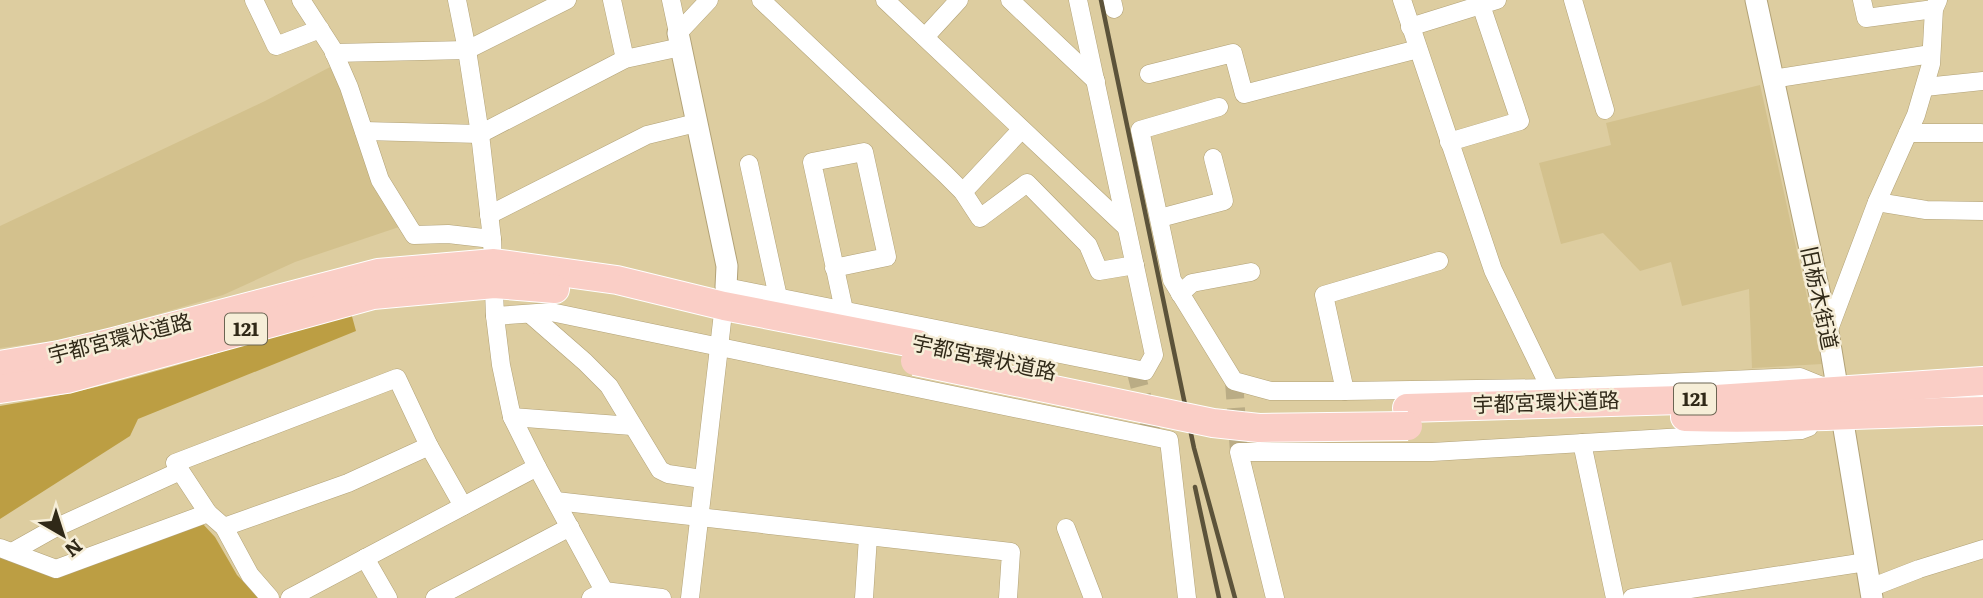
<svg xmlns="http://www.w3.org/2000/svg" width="1983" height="598" viewBox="0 0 1983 598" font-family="Literata,'Noto Sans JP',serif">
<rect width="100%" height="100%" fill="#ddcda0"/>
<g fill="#d3c18d">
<path d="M334,65L402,226L295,262L223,295L103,330L52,341L0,348V226L265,101Z"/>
<path d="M1760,85L1822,364L1752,368L1749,289L1682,306L1671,262L1640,271L1603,233L1561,244L1539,163L1611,145L1606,123Z"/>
</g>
<g fill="#bc9e43">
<path d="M350,309L356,331L138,419L130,436L0,519V406C120,388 235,348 350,309Z"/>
<path d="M202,523L215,537L237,575L259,598H0V551L58,572Z"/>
</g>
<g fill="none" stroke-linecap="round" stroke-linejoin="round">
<g stroke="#baac85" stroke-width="18" stroke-dasharray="18 9" stroke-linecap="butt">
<path d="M1135,369L1153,438"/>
<path d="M1234,381L1239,452"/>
</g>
<g stroke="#b2a277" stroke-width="19">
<g id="minor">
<path d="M254,0L276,46L320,29"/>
<path d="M301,0L332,48L349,87L380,180L414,235L448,234L492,239"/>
<path d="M457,0L467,50L480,134L492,239L495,316L501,365L512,417L537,467L608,598"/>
<path d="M612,0L625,59"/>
<path d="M671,0L678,33"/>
<path d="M761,0L945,174L963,192L980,218L1027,183L1088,245L1099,271L1135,265"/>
<path d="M885,0L1126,227"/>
<path d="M1010,0L1096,81"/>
<path d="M1112,0L1114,9"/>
<path d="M1402,0L1493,270L1550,388"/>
<path d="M1573,0L1605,110"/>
<path d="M1862,0L1866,18L1934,9"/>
<path d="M1410,27L1481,5"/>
<path d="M678,33L709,0"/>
<path d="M925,37L959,0"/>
<path d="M334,53L467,50L567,0"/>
<path d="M1149,74L1233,53L1244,94L1418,49"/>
<path d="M1772,79L1931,54"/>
<path d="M1925,87L1983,81"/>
<path d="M1219,107L1140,130L1172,280L1234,381L1271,391H1345L1550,388L1800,377L1827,388"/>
<path d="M364,131L480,134L625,59L681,47"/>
<path d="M1908,133H1981"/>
<path d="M1449,142L1520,121L1481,5L1497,0"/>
<path d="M749,164L778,297"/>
<path d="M963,192L1021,130"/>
<path d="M1877,202L1926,210L1983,211"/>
<path d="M489,215L647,135L696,123"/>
<path d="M1160,218L1224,201L1213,158"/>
<path d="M834,268L887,257L864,152L812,162L844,310"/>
<path d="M1180,294L1192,283L1251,272"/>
<path d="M530,314L585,362L609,386L660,470L668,474L702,479"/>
<path d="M495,316L551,312L1169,440L1187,598"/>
<path d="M1828,332L1877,202L1916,115L1931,64L1934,9L1938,0"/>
<path d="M1345,391L1324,295L1439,261"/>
<path d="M512,417L632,426"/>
<path d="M1582,443L1615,598"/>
<path d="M556,501L1011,552L1008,598"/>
<path d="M224,527L348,483L429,446"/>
<path d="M1066,528L1093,598"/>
<path d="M0,548L56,569L208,513"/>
<path d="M12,552L53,529L180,471"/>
<path d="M365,558L388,598"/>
<path d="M1870,588L1919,569L1983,549"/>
<path d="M270,598L250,575L224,527L208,513L175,463L397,378L429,446L463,506"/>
<path d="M290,598L537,467"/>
<path d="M435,598L570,527"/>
<path d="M591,598L604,591L662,598"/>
<path d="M690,598L726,287L1145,371L1154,355L1078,0"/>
<path d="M864,598L868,537"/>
<path d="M1275,598L1239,452H1432L1801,430L1809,427"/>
<path d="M1632,598L1866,562"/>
</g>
</g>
<g stroke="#b2a277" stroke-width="23">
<g id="tertiary">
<path d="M1756,0L1828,332L1872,598"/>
<path d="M678,33L727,266L726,287"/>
</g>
</g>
<g stroke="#fff" stroke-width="30">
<g id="trunk">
<path d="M0,365L59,355L113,342L378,273L494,263L617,280L724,306L918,344"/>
<path d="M0,389L67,379L373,295L494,284L555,289"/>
<path d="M1407,408L1716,399L1983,381"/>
<path d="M1685,417C1784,420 1884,413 1983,411"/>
</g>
</g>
<use href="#minor" stroke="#fff" stroke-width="18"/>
<use href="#tertiary" stroke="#fff" stroke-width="21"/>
<use href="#trunk" stroke="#facec6" stroke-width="28"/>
<g stroke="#5c533a" stroke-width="4.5">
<path d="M1101,0L1194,448L1235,598"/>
<path d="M1195,487L1219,598"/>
</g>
<g stroke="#fff" stroke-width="30" stroke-linecap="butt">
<path id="trunk-bridge" d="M915,361L1213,423L1259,428L1408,426"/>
</g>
<use href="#trunk-bridge" stroke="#facec6" stroke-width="28"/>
</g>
<g text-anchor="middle" stroke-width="5" stroke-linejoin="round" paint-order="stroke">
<g fill="#f6eed8" stroke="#6b6452" stroke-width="2">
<rect x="225" y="313.5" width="42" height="31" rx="5"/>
<rect x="1674" y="383.5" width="42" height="31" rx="5"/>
</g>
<g font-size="19" font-weight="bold" fill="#302918">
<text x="246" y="336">121</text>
<text x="1695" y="406">121</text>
</g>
<g font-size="21" fill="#302918" stroke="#f6eed8">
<text transform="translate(1819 298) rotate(78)" y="7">旧栃木街道</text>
<text transform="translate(120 339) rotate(-14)" y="7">宇都宮環状道路</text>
<text transform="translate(984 358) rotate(12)" y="7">宇都宮環状道路</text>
<text transform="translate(1546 403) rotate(-2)" y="7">宇都宮環状道路</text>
</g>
</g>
<g transform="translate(63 535) rotate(141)" stroke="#f6eed8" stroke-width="5" paint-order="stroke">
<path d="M0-5L12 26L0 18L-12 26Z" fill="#302918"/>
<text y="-10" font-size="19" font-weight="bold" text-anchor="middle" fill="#302918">N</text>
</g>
</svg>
